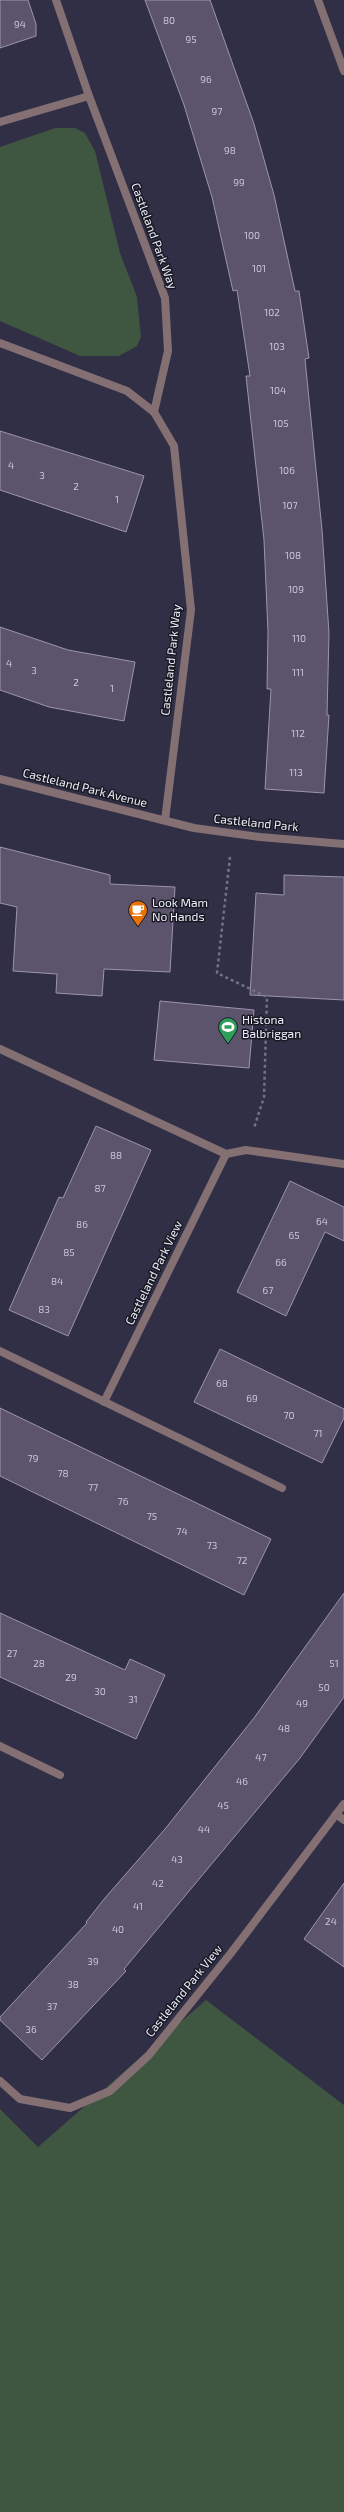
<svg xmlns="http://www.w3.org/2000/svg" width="344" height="2512" viewBox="0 0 344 2512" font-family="'Exo 2',sans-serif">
<rect width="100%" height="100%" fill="#302f46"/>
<g fill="#3f5641">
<path d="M55,128H75L85,133L95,151L120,253L137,297L141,337L137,346L119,356H80L0,321V147Z"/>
<path d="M206,2000L344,2105V2512H0V2109L38,2147Z"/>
</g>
<g fill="#5c546d" stroke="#9d94af">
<path d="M0,0H28L36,24V36L0,48Z"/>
<path d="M145,0H210L254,124L274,195L295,291H299L309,358L305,359L322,530L329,633L327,715H329L324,793L265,789L271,689H267L268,632L264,540L246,376H250L237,290L233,291L212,197L184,105Z"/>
<path d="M0,431L144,476L126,532L0,490Z"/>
<path d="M0,627L68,650L135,662L124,721L49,707L0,690Z"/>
<path d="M0,847L110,875V884L175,887L170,972L104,969L102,996L56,993L57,974L13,971L17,907L0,903Z"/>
<path d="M284,875L344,877V1000L250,995L256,893L284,895Z"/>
<path d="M160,1001L254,1010L249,1068L154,1060Z"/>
<path d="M96,1126L151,1150L68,1336L9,1310L59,1197L63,1198Z"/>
<path d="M290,1181L344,1207V1241L325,1232L286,1316L237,1292Z"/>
<path d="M220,1349L344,1409V1418L322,1463L194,1402Z"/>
<path d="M0,1408L271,1539L244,1595L0,1476Z"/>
<path d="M344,1593V1697L300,1758L124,1969L126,1971L42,2060L0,2020V2017L87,1923L86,1922L105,1898L165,1829L254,1718Z"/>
<path d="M0,1613L125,1670L130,1659L165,1675L136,1739L0,1677Z"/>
<path d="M344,1883V1967L304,1939Z"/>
</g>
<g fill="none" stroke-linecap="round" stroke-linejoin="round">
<path stroke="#737287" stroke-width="2.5" stroke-dasharray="3 3" stroke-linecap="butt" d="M230,857L217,973L267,997L264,1097L254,1128"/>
<path stroke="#847072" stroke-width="8" d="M318,0L344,71"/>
<g stroke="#847072" stroke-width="8">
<path d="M56,0L89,96"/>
<path d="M0,122L89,96L165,298L168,351L154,412"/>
<path d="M0,343L127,391L154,412L174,446L191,610L165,820"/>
<path d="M0,779L194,828L260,837L344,844"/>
<path d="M0,1049L226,1154L246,1150L344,1164"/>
<path d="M0,1351L282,1488"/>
<path d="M104,1402L226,1154"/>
<path d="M0,1746L60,1775"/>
<path d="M336,1814L344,1820"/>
<path d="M0,2081L20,2099L70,2108L110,2091L149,2055L231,1953L344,1804"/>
</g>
</g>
<defs>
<g id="cafe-pin" transform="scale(1)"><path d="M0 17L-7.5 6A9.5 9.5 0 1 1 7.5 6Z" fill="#e8710a" stroke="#191923"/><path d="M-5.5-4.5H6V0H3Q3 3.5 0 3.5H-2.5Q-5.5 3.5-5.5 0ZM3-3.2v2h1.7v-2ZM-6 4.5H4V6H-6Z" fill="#fff"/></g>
<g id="stadium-pin" transform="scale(1)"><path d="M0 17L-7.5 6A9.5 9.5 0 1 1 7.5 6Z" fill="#2e9e5b" stroke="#191923"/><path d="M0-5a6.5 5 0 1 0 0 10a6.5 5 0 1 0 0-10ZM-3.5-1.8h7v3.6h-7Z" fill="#fff"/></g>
</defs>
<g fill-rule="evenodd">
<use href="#cafe-pin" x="138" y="910"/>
<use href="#stadium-pin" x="228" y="1027"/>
</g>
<g text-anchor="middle" stroke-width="3" stroke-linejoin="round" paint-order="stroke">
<g font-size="10" fill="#c9c7d8">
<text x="169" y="24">80</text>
<text x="20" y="28">94</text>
<text x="191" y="43">95</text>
<text x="206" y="83">96</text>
<text x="217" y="115">97</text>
<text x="230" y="154">98</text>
<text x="239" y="186">99</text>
<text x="252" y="239">100</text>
<text x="259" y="272">101</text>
<text x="272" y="316">102</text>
<text x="277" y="350">103</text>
<text x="278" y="394">104</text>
<text x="281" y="427">105</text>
<text x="11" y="469">4</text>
<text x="287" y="474">106</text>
<text x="42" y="479">3</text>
<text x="76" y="490">2</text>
<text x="117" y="503">1</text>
<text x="290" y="509">107</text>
<text x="293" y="559">108</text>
<text x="296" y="593">109</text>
<text x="299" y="642">110</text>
<text x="9" y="667">4</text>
<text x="34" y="674">3</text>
<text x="298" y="676">111</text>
<text x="76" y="686">2</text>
<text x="112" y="692">1</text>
<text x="298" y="737">112</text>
<text x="296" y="776">113</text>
<text x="116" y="1159">88</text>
<text x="100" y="1192">87</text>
<text x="322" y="1225">64</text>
<text x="82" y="1228">86</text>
<text x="294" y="1239">65</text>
<text x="69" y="1256">85</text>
<text x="281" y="1266">66</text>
<text x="57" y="1285">84</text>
<text x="268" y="1294">67</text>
<text x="44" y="1313">83</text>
<text x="222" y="1387">68</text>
<text x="252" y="1402">69</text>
<text x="289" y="1419">70</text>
<text x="318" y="1437">71</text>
<text x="33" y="1462">79</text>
<text x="63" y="1477">78</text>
<text x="93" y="1491">77</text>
<text x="123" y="1505">76</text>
<text x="152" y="1520">75</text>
<text x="182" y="1535">74</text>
<text x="212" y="1549">73</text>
<text x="242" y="1564">72</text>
<text x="12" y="1657">27</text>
<text x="39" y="1667">28</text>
<text x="334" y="1667">51</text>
<text x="71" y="1681">29</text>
<text x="324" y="1691">50</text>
<text x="100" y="1695">30</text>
<text x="133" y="1703">31</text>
<text x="302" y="1707">49</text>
<text x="284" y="1732">48</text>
<text x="261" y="1761">47</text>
<text x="242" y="1785">46</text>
<text x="223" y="1809">45</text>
<text x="204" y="1833">44</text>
<text x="177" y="1863">43</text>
<text x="158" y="1887">42</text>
<text x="138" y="1910">41</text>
<text x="331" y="1925">24</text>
<text x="118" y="1933">40</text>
<text x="93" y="1965">39</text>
<text x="73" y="1988">38</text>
<text x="52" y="2010">37</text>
<text x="31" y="2033">36</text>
</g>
<g font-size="12" fill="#ededfc" stroke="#191923">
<text transform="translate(154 236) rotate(70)" y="4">Castleland Park Way</text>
<text transform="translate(171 660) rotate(-84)" y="4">Castleland Park Way</text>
<text transform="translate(85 788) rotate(14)" y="4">Castleland Park Avenue</text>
<text transform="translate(256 823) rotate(6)" y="4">Castleland Park</text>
<text transform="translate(154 1273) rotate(-64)" y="4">Castleland Park View</text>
<text transform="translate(184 1991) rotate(-51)" y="4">Castleland Park View</text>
</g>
<g font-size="12" fill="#ededfc" stroke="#191923" text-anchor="start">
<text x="152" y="907">Look Mam<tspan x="152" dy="14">No Hands</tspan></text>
<text x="242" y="1024">Histona<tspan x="242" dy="14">Balbriggan</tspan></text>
</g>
</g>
</svg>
